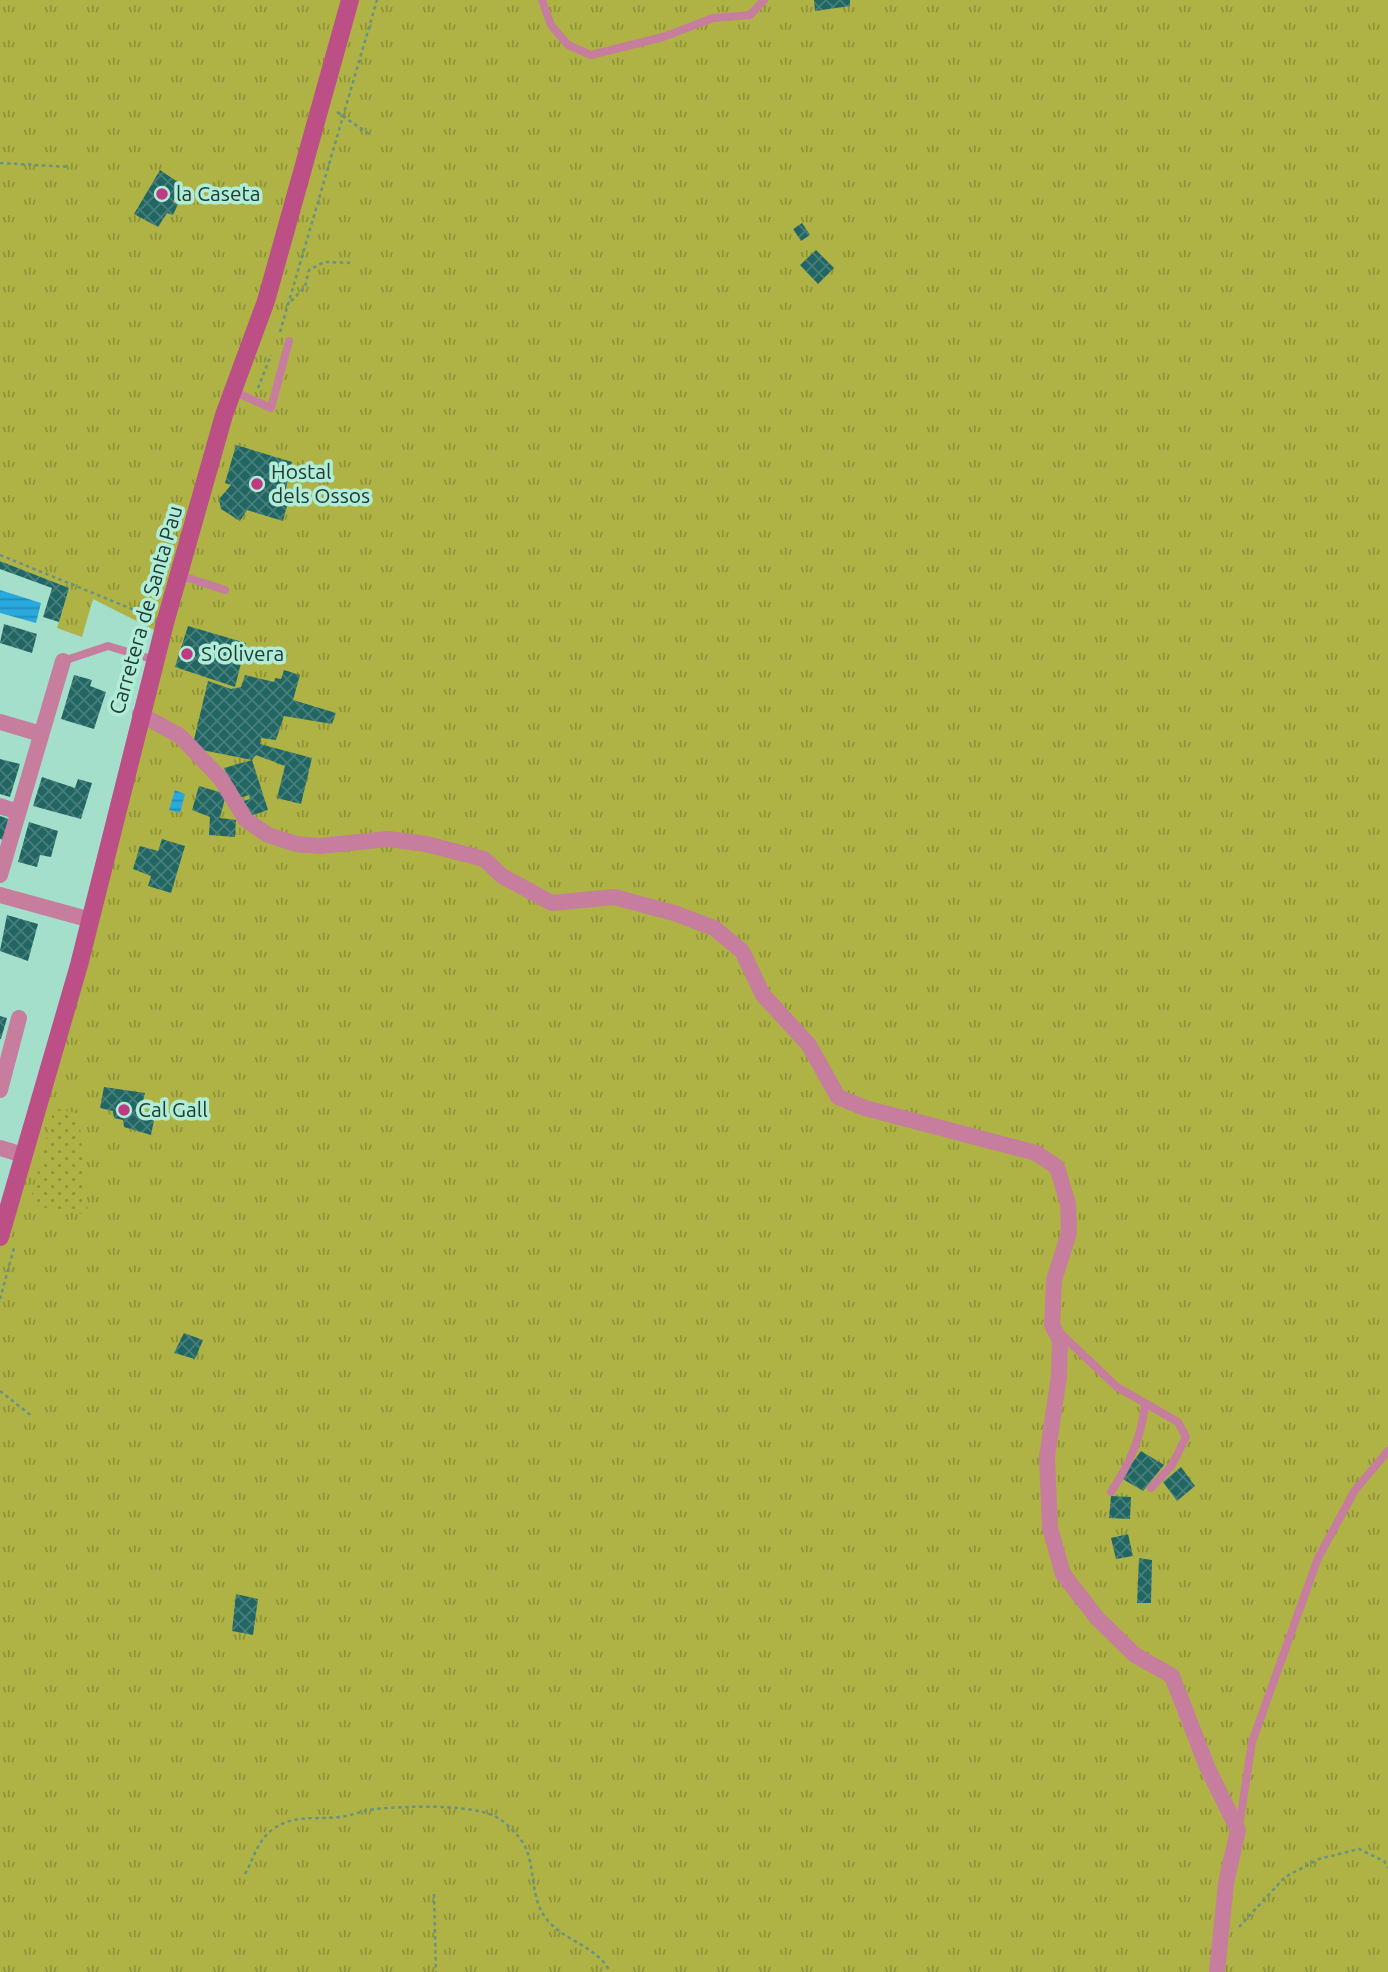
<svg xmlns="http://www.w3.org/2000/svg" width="1388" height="1972" viewBox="0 0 1388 1972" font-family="Ubuntu,sans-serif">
<defs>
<pattern id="park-tufts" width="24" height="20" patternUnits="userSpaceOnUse" patternTransform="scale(1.75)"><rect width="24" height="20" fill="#afb345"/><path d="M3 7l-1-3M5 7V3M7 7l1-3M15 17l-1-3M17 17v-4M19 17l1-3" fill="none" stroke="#8e933a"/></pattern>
<pattern id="garden-dots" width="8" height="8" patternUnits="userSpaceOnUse" patternTransform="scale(1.75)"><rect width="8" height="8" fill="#afb345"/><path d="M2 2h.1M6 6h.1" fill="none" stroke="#8e933a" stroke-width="1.8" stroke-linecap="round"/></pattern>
<pattern id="water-rules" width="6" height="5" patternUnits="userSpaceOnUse" patternTransform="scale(1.75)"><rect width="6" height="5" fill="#29a9de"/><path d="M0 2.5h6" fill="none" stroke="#238bb5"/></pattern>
<pattern id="building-cross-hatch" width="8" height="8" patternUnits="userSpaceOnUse" patternTransform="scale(1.75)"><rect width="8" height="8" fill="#216663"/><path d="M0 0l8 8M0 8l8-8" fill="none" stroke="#487e7b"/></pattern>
</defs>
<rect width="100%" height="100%" fill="#a4dfcb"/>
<path fill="url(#park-tufts)" d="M0,0H1388V1972H0V1238L170,638L93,599L82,637L57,628L69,588L0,561Z"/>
<path fill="url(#garden-dots)" d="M54,1108L79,1114L88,1215L29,1205Z"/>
<g fill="url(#water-rules)">
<path d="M0,590L41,603L36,623L0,613Z"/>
<path d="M175,790L185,794L180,813L169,810Z"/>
</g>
<g fill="url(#building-cross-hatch)">
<path d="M814,0H850V6L815,11Z"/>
<path d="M160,170L182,185L173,202L178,204L173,215L167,213L158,227L134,214Z"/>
<path d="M802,223L810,235L801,241L793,229Z"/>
<path d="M816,250L834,268L818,284L800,265Z"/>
<path d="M236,445L292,462L285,493L290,495L283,521L247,510L240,521L221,509L219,499L231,485L225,483Z"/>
<path d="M0,561L69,588L59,622L43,617L52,588L0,569Z"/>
<path d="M4,624L37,634L32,653L0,643Z"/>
<path d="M188,626L246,643L235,687L175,667Z"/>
<path d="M284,670L300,675L293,700L336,713L332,724L284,716L276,740L261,738L260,744L312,758L301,804L277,798L285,766L256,755L252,760L268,810L244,818L240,802L250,799L249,795L236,799L224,768L252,760L192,748L208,681L231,689L241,687L245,675L274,682L275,678L281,679Z"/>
<path d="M74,675L92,680L90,686L106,692L94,729L61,719Z"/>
<path d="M0,759L20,764L10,797L0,794Z"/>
<path d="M42,777L75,788L78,779L92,783L81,819L33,806Z"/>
<path d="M199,786L226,794L220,818L236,820L235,837L209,835L210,817L192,810Z"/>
<path d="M0,816L9,819L3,840L0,839Z"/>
<path d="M29,822L58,831L51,857L40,855L37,867L18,862Z"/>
<path d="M162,839L185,846L171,893L148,886L151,876L133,869L140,846L158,851Z"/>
<path d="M7,915L38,924L28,961L0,951Z"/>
<path d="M0,1016L7,1018L1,1039H0Z"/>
<path d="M104,1087L145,1093L139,1116L154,1120L151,1135L124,1127L123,1120L114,1118L113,1111L100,1108Z"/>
<path d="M184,1333L203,1340L195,1359L174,1353Z"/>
<path d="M1141,1451L1164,1465L1143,1491L1121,1478Z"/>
<path d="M1181,1467L1195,1486L1177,1501L1163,1482Z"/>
<path d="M1111,1496L1131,1497L1130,1519L1109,1518Z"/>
<path d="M1128,1534L1133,1556L1116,1559L1111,1538Z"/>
<path d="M1139,1558L1152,1560L1151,1603H1137Z"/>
<path d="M236,1594L258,1599L253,1635L232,1631Z"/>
</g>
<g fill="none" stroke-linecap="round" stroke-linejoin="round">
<g stroke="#679284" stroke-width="2.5" stroke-dasharray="3.5 3.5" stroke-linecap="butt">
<path d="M337,112L369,134"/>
<path d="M0,163L70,167"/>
<path d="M291,301L305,287L309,270L324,262L353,263"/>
<path d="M280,332L377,0"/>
<path d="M258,388L271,355"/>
<path d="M0,555L149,616"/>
<path d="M0,1299L14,1248"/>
<path d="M0,1391L33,1417"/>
<path d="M245,1874C254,1858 257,1841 273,1829C294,1814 316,1820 339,1817C352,1816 363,1810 376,1809C407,1806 464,1804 492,1815C501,1818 511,1828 517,1835C540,1859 525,1895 549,1922C567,1942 598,1947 610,1972"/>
<path d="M434,1894L436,1972"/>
<path d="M1239,1927L1285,1877L1319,1859L1359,1849L1384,1861L1388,1868"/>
</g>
<g stroke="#c67d9e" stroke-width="8">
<path d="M542,0L551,25L568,45L591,55L663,37L713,18L750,15L764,0"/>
<path d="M233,391L271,408L289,341"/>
<path d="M179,575L225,590"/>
<path d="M63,661L108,646L155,660"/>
<path d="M1061,1334L1117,1387L1178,1422L1186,1437L1172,1465L1151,1488"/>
<path d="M1111,1492C1130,1463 1141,1438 1145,1405"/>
<path d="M1239,1827L1252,1742L1318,1558L1355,1490L1388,1451"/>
</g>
<g stroke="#c67d9e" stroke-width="16">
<path d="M140,714L180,736L221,779L246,820L268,835L296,844L320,846L388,839L426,844L484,859L502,876L552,903L614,897L674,913L714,928L742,951L763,995L809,1045L838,1097L865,1108L1036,1153L1057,1167L1068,1204L1069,1233L1054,1280L1052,1325L1060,1340L1059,1376L1047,1457L1050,1528L1063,1574L1097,1618L1135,1655L1172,1676L1208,1769L1238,1830L1226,1883L1217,1972"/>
<path d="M0,722L41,734"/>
<path d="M0,806L18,812"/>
<path d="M0,875L63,661"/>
<path d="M0,895L91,920"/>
<path d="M0,1090L19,1018"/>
<path d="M0,1148L23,1155"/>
</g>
<path stroke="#bb4f86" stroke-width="18" d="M0,1237L79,965L165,623L224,415L266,301L350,0"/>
</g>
<g fill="#be3a81" stroke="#b0edd8" stroke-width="2.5">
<circle cx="162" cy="194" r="7"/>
<circle cx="257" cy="484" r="7"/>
<circle cx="187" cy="654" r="7"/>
<circle cx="124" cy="1110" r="7"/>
</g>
<g text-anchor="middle" stroke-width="7" stroke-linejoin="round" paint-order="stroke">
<g font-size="21" fill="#223a32" stroke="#b0edd8" text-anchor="start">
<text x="176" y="201">la Caseta</text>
<text x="271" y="479">Hostal<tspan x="271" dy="24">dels Ossos</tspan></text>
<text x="201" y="661">S'Olivera</text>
<text x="138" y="1117">Cal Gall</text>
</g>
<g font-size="21" fill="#223a32" stroke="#b0edd8">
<text transform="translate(146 610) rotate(-74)" y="7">Carretera de Santa Pau</text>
</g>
</g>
</svg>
